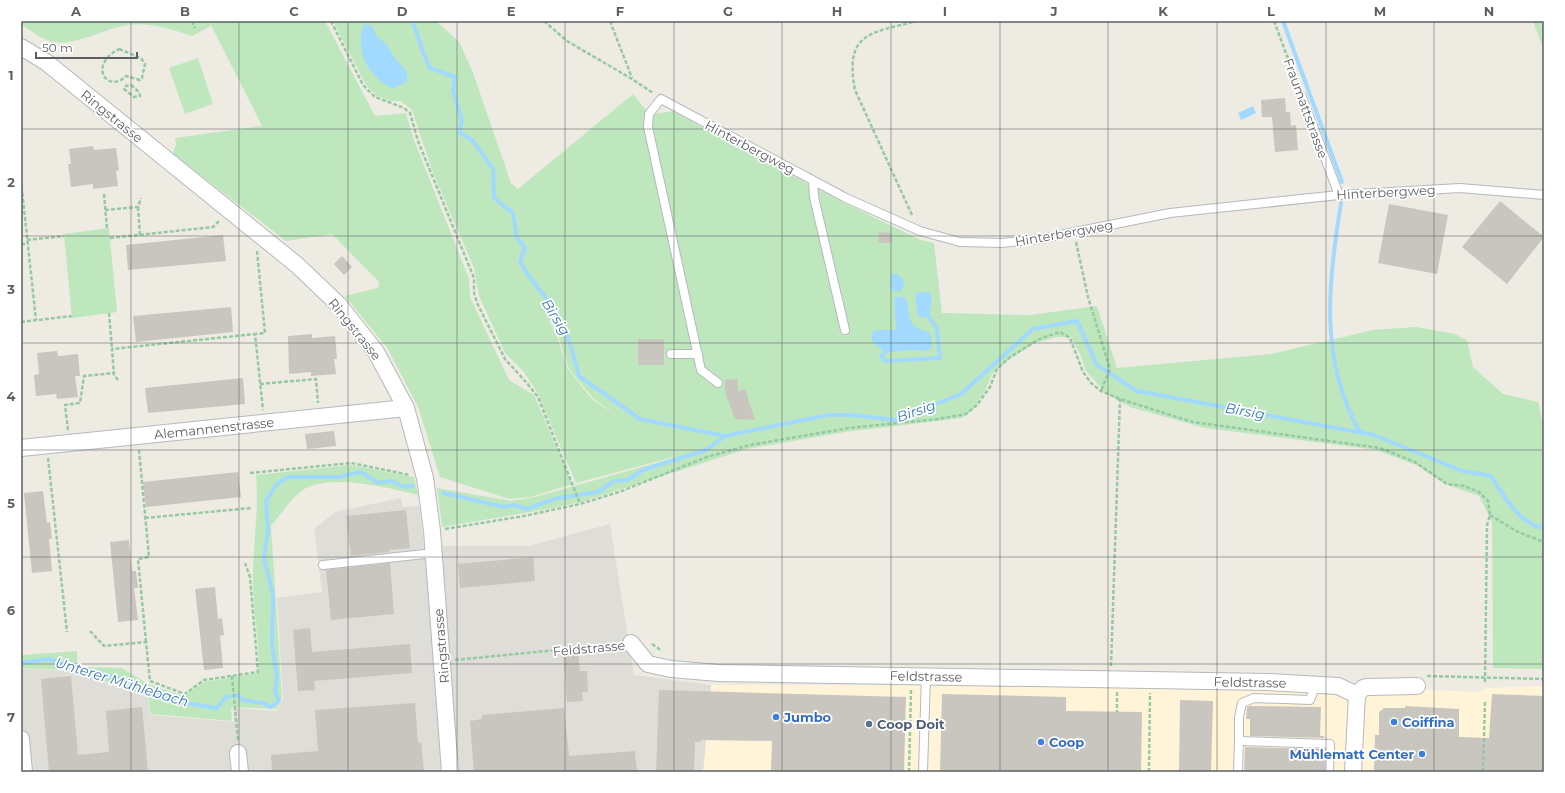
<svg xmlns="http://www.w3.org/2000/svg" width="1565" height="793" viewBox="0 0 1565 793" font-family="Montserrat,sans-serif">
<rect width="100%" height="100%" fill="#eeebe2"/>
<path fill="#fff4d7" d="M711,685L1388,686L1426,690L1478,692L1485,688L1544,686V772H703Z"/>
<path fill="#dfddd7" d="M401,498L403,507L419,506L424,548L444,546H529L610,524L634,675L711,685L703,772H28L26,739L21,722V668L74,671L148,698L150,715L234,722L233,708L277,711L283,698L277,598L322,592L314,529L335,512Z"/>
<g fill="#bfe7be" fill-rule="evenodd">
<path d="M21,21H208L211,26L192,36C171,29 150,22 127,25C102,29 68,51 44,39C36,35 29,29 21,24Z"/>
<path d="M209,21H325L375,116L406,113L414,140L469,279L470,297L509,380L534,395L572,484L531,497L509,499L440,477L419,409L388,349L345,296L378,288L379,282L332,234L286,241L173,154L176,144L175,138L262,126Z"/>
<path d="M333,21H397L396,31L397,21H436L459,42L472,70L511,183L518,189L633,94C648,112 647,117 672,111L842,202L921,240L934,243L942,313L1030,315L1097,306L1117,368L1271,354L1373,330L1416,327L1455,334L1467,340L1473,367L1503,394L1538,402L1544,429V547L1499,526L1544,547V669L1493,668L1492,522L1479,496L1445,484L1416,465L1376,450L1205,428L1133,408L1120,402L1105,392L1086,371L1080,354L1071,337H1056L1035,343L1005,362L992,374L985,391L973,410L962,418L845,432L747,449L584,501L548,509L442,527L437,488L511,501L535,497L670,459L680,451L670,458L576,483L537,392L523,371L505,353L479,296L474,268L433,173L412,110L401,101H389L376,95L366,85ZM544,313L557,332L569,369L592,397L618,417L591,398L568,369L556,333Z"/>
<path d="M1533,21H1544V51Z"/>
<path d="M198,58L213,104L185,114L169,68Z"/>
<path d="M109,228L117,312L72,318L64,234Z"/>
<path d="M351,465L414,477L418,495C388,488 324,471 299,493C288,502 280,516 271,526L282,698L277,709L231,707L232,721L151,714L148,697L74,670L21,668V655L77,651V667L122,668L148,684L184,696L204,682L259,673C259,642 253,610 253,579C253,544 259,510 256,475Z"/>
</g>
<g fill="#a2d9ff">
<path d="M364,24L372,26L376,35L387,45L394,57L407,72V82L393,89C368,76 354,52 364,24Z"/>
<path d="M1253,106L1256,113L1241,120L1238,113Z"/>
<path d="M892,274H897L903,279L904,284L901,291L895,292L891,289L890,277Z"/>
<path d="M926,292L930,293L932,299L929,317H918L915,293Z"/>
<path d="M900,296L906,299C911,318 907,327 928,332L931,334L932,348L924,351L910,350L885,353L872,341V332C880,328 888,332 896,329L894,298Z"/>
</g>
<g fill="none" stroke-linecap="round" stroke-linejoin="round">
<g stroke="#a2d9ff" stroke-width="4">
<path d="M412,21C419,37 422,53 430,68L455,77L453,91L462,121L459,132L473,141L493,169L494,198L513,213L517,238L525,248L520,262C529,279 542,291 552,307C568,330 572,350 579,376L640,419L725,436L828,415H852L896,420L961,394L1033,329L1077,321L1097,365L1137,391L1374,435L1462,471L1491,476C1503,495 1519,524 1544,528"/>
<path d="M1283,21L1342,182"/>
<path d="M1341,203C1328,282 1319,360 1360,432"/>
<path d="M885,353L881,356L885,361L940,358L937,329L929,317"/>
<path d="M443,493L504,507L514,505L527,509L554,499L598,492L614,481L628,480L643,470L706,450L725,436"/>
<path d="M21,663L49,659L124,680L173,701L217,708L226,697L238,695L243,700L263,703L271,707L279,701L275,692L277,677L272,645L273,595L264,558L268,530L266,501L277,484L288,477H338L361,472L378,483L391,481L404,487L412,486"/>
</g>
</g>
<g fill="#c9c6c0">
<path d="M1285,98L1286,112H1290L1291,126L1296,125L1298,150L1275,152L1272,117H1262L1261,100Z"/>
<path d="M93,146L94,150L116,148L119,170L116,171L118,186L93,189V184L71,187L68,164H71L69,149Z"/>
<path d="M1500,201L1544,237L1507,284L1462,247Z"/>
<path d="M1389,204L1448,215L1437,274L1378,263Z"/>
<path d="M879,232L892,233V243H878Z"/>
<path d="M223,235L226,261L128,270L126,245Z"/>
<path d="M342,256L352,267L344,275L334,264Z"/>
<path d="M231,307L233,332L136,342L133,316Z"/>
<path d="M312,334V338L335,336L337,359H334L336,374L311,376V372L289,374L288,336Z"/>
<rect x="638" y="339" width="26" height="26"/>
<path d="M57,351L58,356L78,354L80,376H75L78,397L57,399L56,394L36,396L34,375L39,374L37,353Z"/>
<path d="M243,378L245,404L148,413L145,388Z"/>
<path d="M738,379V391L745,389L755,420L735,419L725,392V380Z"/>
<path d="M334,431L336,446L307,449L305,434Z"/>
<path d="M238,472L241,497L146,507L143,482Z"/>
<path d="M43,491L47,523L50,522L52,539H49L52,571L32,573L24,493Z"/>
<path d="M406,510L410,548L389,550V552L351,556L346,516Z"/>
<path d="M129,540L132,571H136L138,588H134L138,620L118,622L110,542Z"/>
<path d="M533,557L535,581L460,588L458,564Z"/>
<path d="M390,563L394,614L331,620L326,570Z"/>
<path d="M215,587L218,619L222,618L224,635L220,636L223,668L204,670L195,589Z"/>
<path d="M310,628L312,652L410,644L412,673L314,681L315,690L298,691L293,630Z"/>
<path d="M578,651L580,671H587L588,692H582L583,701L567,702L563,652Z"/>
<path d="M71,676L78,755L109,752L106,711L142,707L148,772H49L41,679Z"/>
<path d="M659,690L906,697L904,772H771L772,741L701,740V742H695L694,772H656Z"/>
<path d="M942,694L1066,697V711L1142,712L1141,772H940Z"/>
<path d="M1492,694L1544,696V772L1374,771L1375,735H1379V712L1384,708H1405V706L1459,709V737L1489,738Z"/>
<path d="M1180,700L1213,701L1211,772H1179Z"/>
<path d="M415,703L418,743L421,742L424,772H272L271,755L318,751L315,710Z"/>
<path d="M1250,706L1321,707L1320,736H1324V738L1250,736V719H1246L1247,707Z"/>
<path d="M564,708L569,756L635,751L637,772H474L470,721L482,719V715Z"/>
<path d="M1245,747L1324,749V772H1244Z"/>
</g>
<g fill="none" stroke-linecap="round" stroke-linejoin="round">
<g stroke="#b5b9bd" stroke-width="10">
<g id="service">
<path d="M1302,97L1339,195"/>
<path d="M813,181L814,197L845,330"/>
<path d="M671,354H698"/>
<path d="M718,383L701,370L648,127L649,114L661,99L846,198L920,231L960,242L1002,243L1040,239L1170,213L1339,195L1460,188L1544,195"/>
<path d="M323,565L434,553"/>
<path d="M1316,684L1310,700L1254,698L1242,703L1239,717V741L1330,744L1329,772"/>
<path d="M923,772L926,676"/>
<path d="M1238,772L1239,741"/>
</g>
</g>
<g stroke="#b5b9bd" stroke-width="18">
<g id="minor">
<path d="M21,47L46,62L297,265L339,305L376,352L406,408L425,478L432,531L450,772"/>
<path d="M21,448L406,408"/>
<path d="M631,643L648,664L671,669L719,673L1268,682L1338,686L1357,695L1363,688L1367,687L1417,686"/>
<path d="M21,739L24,772"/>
<path d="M238,753L240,772"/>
<path d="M1353,772L1357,695"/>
</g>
</g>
<g stroke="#96c9a3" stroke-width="2.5" stroke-dasharray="4 2" stroke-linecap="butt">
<path d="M192,21L195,28"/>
<path d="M331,21L363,85L375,97L404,108L410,113L418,141L474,278V293L477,303L505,359L526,382L538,397L580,504"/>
<path d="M544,21L567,41L632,79L653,93"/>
<path d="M610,21L632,78"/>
<path d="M1274,21L1299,88"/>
<path d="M119,49L141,58L145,64L142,78L140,80L126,76C108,94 87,66 119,49Z"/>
<path d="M131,85L139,92L140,96L134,97L124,89L126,86Z"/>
<path d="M21,181L36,320"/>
<path d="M104,194L107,229"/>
<path d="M138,207L140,235"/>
<path d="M105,210L138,207L141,198"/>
<path d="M912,215L855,90C844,32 871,33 917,21"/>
<path d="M110,238L213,227L220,220"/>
<path d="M27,240L64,236"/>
<path d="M1076,242L1088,297L1110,369L1101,391"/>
<path d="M21,244H27"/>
<path d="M257,251L265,333L255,334L263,410"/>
<path d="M109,313L112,349"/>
<path d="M21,322L72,316"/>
<path d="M118,380L114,375L112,349L255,334"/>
<path d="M260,384L316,379L318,403"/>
<path d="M68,430L65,405L80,403L84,376L114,373"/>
<path d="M139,450L149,557L138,559L146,642"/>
<path d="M48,458L67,632"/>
<path d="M250,473L351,463L410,475"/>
<path d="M1490,515L1518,532L1544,542"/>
<path d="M145,518L251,508"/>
<path d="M445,529L524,516L580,504L619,492L707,457L750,445L849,428L938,419L966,414L977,405L990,387L997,369L1009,358L1039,339L1060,332L1070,338L1083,372L1091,383L1101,391L1120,399L1193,422L1380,448L1415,462L1447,484L1464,486L1479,492L1488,501L1490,515L1487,525L1485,683"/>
<path d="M90,631L104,646L146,642L150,681L185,694L204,680L258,672L250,577L245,563"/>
<path d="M652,644L662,651"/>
<path d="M455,660L617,644"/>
<path d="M1111,666L1120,399"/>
<path d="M232,676L238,740"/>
<path d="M1427,676L1544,679"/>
<path d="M1117,692V712"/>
<path d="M909,772L911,690"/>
<path d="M1149,772L1150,693"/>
<path d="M1483,772L1485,701"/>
</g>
<use href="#service" stroke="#fff" stroke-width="8"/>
<use href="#minor" stroke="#fff" stroke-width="16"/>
</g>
<path fill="none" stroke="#5b5f64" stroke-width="1" stroke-opacity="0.55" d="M131,21V772M239,21V772M348,21V772M457,21V772M565,21V772M674,21V772M782,21V772M891,21V772M1000,21V772M1108,21V772M1217,21V772M1326,21V772M1434,21V772M21,129H1544M21,236H1544M21,343H1544M21,450H1544M21,557H1544M21,664H1544"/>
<g fill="#3f7fe0" stroke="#fff" stroke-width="1.5">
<circle cx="776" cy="717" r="4"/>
<circle cx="1394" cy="722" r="4"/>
<circle cx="1041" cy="742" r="4"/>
<circle cx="1422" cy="754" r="4"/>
</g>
<circle fill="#5c6f8a" stroke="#fff" stroke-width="1.5" cx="869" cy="724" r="4"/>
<g text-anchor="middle" stroke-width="3.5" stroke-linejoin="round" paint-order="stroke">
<g font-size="13" fill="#5b5f64" stroke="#fff">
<text transform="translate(1306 108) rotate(70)" y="5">Fraumattstrasse</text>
<text transform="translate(112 116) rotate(39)" y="5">Ringstrasse</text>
<text transform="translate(750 147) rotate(28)" y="5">Hinterbergweg</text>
<text transform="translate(1386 192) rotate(-3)" y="5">Hinterbergweg</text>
<text transform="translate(1064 233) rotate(-10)" y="5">Hinterbergweg</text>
<text transform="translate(355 329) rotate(51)" y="5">Ringstrasse</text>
<text transform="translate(214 428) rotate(-6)" y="5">Alemannenstrasse</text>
<text transform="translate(441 646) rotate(-95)" y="5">Ringstrasse</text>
<text transform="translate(589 648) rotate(-5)" y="5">Feldstrasse</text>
<text transform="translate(926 676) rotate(1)" y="5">Feldstrasse</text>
<text transform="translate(1250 682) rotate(1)" y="5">Feldstrasse</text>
</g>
<g font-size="13" font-weight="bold" fill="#366cbe" stroke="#fff" text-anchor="start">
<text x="784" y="722">Jumbo</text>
<text x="1402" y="727">Coiffina</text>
<text x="1049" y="747">Coop</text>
<text x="1414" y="759" text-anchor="end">Mühlematt Center</text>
</g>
<g font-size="13" font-weight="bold" fill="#4e5e75" stroke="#fff" text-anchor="start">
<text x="877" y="729">Coop Doit</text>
</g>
<g font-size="14" font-style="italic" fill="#3a7ab6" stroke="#fff">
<text transform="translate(556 317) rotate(58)" y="5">Birsig</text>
<text transform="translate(916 411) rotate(-19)" y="5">Birsig</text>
<text transform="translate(1245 411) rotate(10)" y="5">Birsig</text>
<text transform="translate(122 682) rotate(17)" y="5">Unterer Mühlebach</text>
</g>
</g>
<rect width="1565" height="793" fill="none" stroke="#ffffff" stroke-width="44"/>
<path d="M36 52v6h101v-6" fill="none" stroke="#5b5f64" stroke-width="2"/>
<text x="42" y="52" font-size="12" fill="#5b5f64" stroke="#ffffff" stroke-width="3" paint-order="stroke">50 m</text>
<rect x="22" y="22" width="1521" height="749" fill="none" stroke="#5b5f64" stroke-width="1.5"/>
<g font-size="13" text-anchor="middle" font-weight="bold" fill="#5b5f64">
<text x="76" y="16">A</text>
<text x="185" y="16">B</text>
<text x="294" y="16">C</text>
<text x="402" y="16">D</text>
<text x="511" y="16">E</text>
<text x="620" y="16">F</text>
<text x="728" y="16">G</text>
<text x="837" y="16">H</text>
<text x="945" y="16">I</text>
<text x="1054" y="16">J</text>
<text x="1163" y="16">K</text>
<text x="1271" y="16">L</text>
<text x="1380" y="16">M</text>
<text x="1489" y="16">N</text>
<text x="11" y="80">1</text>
<text x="11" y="187">2</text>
<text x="11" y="294">3</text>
<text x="11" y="401">4</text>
<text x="11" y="508">5</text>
<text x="11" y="615">6</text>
<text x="11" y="722">7</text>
</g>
</svg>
